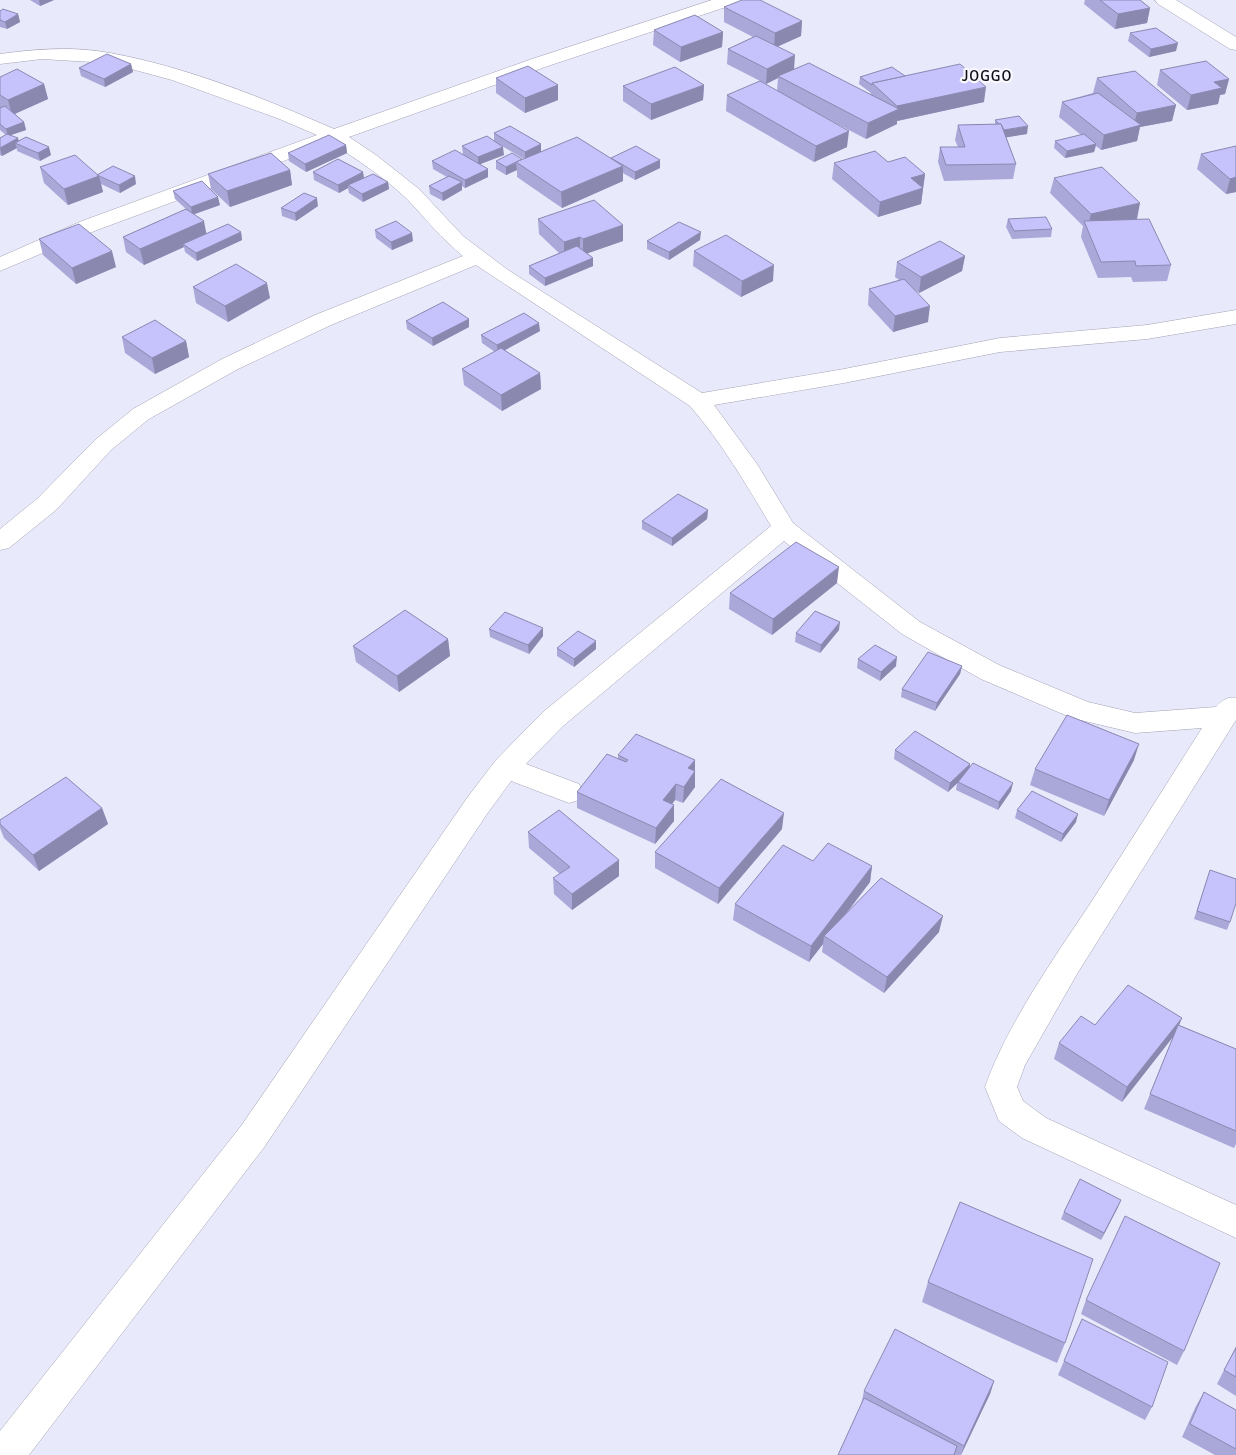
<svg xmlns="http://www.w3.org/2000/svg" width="1236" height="1455" viewBox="0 0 1236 1455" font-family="Signika,sans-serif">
<rect width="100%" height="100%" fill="#e9e9fc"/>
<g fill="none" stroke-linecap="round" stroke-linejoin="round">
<g stroke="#a3a2b4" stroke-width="1">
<g id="minor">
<path d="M712,0H745L742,4L723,8L545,67L349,137L376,155L419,189L463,236L508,270L702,393L844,369L1000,338L1147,325L1236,310V324L1147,339L1000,352L844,383L714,405L757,464L793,523L920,622L999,665L1088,702L1135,713L1216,707C1221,701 1228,696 1236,698V720L1077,974L1025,1065L1017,1087L1023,1101L1046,1118L1236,1205V1238L1022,1138L999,1121L985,1087C1007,1025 1052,961 1088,907C1127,847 1164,788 1202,728L1135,733L1072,718L981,679L902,634L784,541L563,726L526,764L579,784L583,792L579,800L569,803L511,781L487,814L265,1146L29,1455H0V1431L241,1126L467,798L496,760L543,712L771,526C746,484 722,443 690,406L476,265L331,325L238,369L149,419L111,450L56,510L9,548L0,550V529L38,498L95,440L133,409L222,359L315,315L463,256C442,239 425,218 406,198C384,177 357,160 332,143L97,230L0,271V257L82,221L317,135L277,118L172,80L109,63L42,59L0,64V54C36,49 74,46 110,53C187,67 263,98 334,129L532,59Z"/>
<path d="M1155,0H1176L1236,37V50L1230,49L1158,4Z"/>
</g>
</g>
<use href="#minor" fill="#fff" fill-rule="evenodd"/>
</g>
<g fill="#aaa7d9">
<path d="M30,0H54L40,6Z"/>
<path d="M1085,0H1140L1150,8L1147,23L1115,29L1084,4Z"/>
<path d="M724,7L802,21L801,36L777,47L794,69L871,94V93L859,84L860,77L905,76L984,102L897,121V124L866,139L790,99L847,147L814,162L726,111L727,95L777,91L778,78L766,84L727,64L728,49L753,37L724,22Z"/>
<path d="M0,11L18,14L20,22L7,29L0,27Z"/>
<path d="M654,30L723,32L722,47L680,62L653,45Z"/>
<path d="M1130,33L1176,51L1149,57L1128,41Z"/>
<path d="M131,64L133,72L105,87L81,76L79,68Z"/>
<path d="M1160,70L1229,79L1225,94L1220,95L1218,104L1187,110L1157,85Z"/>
<path d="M0,77L44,84L48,99L15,114L24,122L26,130L11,135L19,141L51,155L40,161L17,151V148L2,156L0,155V138L6,135L0,130Z"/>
<path d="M496,78L558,100L525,113L496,93Z"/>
<path d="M1097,78L1176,105L1172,121L1140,127L1137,141L1101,150L1096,146L1094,152L1065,158L1054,148L1055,141L1081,135L1059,117L1062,102L1093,93Z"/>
<path d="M704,85L703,100L651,120L623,101V86Z"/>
<path d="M995,120L1027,134L1006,137L1016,164L1013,179L944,181L938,162L940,147H958L955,140L958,125L995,124Z"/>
<path d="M494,133L541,152L611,158L660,168L635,180L623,173V181L562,208L517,177V170L506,175L496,169V161L524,159L497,143L504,155L480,164L488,169V177L465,188L462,186V190L443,201L430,194L429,186L447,177L433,169L432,161L463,154L462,146L494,141Z"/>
<path d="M346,145L347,153L306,172L289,161L288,153Z"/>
<path d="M1236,146V192L1226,194L1197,169L1201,154Z"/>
<path d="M888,162L925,174L921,204L878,217L832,179L834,163Z"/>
<path d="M40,167L97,175L136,184L120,193L101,184L103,192L68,205L44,183Z"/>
<path d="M290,170L292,185L230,207L211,189L208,174Z"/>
<path d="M313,172H363L364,178L388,182L389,189L363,202L349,193L348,188L339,193L314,180Z"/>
<path d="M1054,178L1137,219L1132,220L1171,265L1167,281L1133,282L1131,277L1098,278L1081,237L1083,226L1050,193Z"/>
<path d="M173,191L220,205L194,214L206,234L241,232L242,240L197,261L185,252L184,247L144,265L126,252L123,237L186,209L175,199Z"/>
<path d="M318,206L296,221L282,216L281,208Z"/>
<path d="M538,219L623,241L587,253L593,258V266L545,286L529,274V266L559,253L539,234Z"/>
<path d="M1008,219L1052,229L1051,237L1012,239L1006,227Z"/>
<path d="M375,230L413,241L392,250L376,238Z"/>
<path d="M39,239L116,267L76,284L43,255Z"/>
<path d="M700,240L669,260L647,249V241Z"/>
<path d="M694,251L773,281L741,297L693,266Z"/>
<path d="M965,256L962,271L919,293L914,290L928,322L893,332L868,305L869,289L899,280L895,277L897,262Z"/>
<path d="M193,287L270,298L228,322L196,303Z"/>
<path d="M469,319V327L433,346L407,329L406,321Z"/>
<path d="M540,331L504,350L540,373L541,389L502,411L464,385L462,369L495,352L482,343L481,335Z"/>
<path d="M122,337L186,341L189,357L155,374L125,353Z"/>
<path d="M708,510L707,519L672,546L642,529V521Z"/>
<path d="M837,583L772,635L729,609L730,593Z"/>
<path d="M543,628V636L529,654L490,637L489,629Z"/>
<path d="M839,630L820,653L795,642L796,633Z"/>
<path d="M448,639L450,656L399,692L356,662L353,646Z"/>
<path d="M557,648L596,649L574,667L557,656Z"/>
<path d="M858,659L896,666L880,681L857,668Z"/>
<path d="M962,666L960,674L935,711L901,697L902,689Z"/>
<path d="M895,750L970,764V767L1011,791L998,810L956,790L957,783L948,792L894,759Z"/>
<path d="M618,755L695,771V787L683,803L675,800L672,804L674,805V821L655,844L577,808V792L618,759Z"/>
<path d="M1134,760L1104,816L1030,785L1035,769Z"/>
<path d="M102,808L108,824L39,871L4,838L0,828V820Z"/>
<path d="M1017,810L1076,822L1061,842L1015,818Z"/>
<path d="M782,829L718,904L655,868V852Z"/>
<path d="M528,832L619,876L572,910L554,894L553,878L560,874L529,848Z"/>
<path d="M813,861L872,866L870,882L844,917L939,932L884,993L822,952L823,944L809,962L733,920L735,904Z"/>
<path d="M1210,870L1230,922L1227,930L1194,919Z"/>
<path d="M1095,1025H1179L1236,1049V1144L1234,1148L1144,1109L1173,1037L1122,1102L1054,1059L1059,1043Z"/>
<path d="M1118,1207L1101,1240L1061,1219L1064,1212Z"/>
<path d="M928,1282L1065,1343L1057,1363L922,1302Z"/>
<path d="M1086,1300L1184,1351L1177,1365L1081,1314Z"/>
<path d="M1082,1319L1152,1407L1145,1420L1058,1375Z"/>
<path d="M1236,1346V1396L1217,1384Z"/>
<path d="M994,1381L990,1394L961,1455H838L861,1405L864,1391Z"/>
<path d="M1204,1392L1236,1410V1455H1215L1182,1437L1196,1406Z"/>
</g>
<g fill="#8b88b0">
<path d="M39,0H54L40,6Z"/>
<path d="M1150,8L1147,23L1115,29L1118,14Z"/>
<path d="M18,14L20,22L7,29L5,22Z"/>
<path d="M802,21L801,36L774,48L775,33Z"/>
<path d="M723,32L722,47L680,62L681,47Z"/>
<path d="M1178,43L1176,51L1149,57L1151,49Z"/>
<path d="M795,55L794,70L778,76V78L766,84L767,69Z"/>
<path d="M131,64L133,72L105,87L104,79Z"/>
<path d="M1229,79L1225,94L1220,95L1218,104L1187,110L1191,95L1214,82Z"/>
<path d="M44,84L48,99L12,115L8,100Z"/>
<path d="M558,85V100L525,113V98Z"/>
<path d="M704,85L703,100L651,120V104Z"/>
<path d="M986,87L984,102L897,121V124L866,139L868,123L896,110L897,106Z"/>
<path d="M1176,105L1172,121L1140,127L1137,141L1101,150L1104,135L1133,127L1137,113Z"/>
<path d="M24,122L26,130L8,136L6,129Z"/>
<path d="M1028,126L1027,134L1003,138L1004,130Z"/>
<path d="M849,131L847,147L814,162L816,146Z"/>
<path d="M18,138L20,145L15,143L17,148L2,156L0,148Z"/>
<path d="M541,144V152L525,159V152Z"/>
<path d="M1096,144L1094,152L1065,158L1067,151Z"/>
<path d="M346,145L347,153L306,172L305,164Z"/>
<path d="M49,147L51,155L40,161L38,153Z"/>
<path d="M503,147L504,155L478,165V157Z"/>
<path d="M660,160V168L635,180V172Z"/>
<path d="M516,163L517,170L506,175V167Z"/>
<path d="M623,166V181L562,208L561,192Z"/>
<path d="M488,169V177L465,188V180Z"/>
<path d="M290,170L292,185L230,207L227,191Z"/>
<path d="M363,172L364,180L348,185V188L339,193L338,185Z"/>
<path d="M925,174L921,204L878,217L880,202L911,178Z"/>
<path d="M99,176L103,192L68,205L64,189Z"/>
<path d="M135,176L136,184L120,193L119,185Z"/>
<path d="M1236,177V192L1226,194L1230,179Z"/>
<path d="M388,182L389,189L363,202L362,194Z"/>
<path d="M462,182V190L443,201L442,193Z"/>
<path d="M218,197L220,205L192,215L191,207Z"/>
<path d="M317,198L318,206L296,221L295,213Z"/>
<path d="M1140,203L1137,219L1087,230L1091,214Z"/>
<path d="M204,221L207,237L183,244L184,247L144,265L140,249Z"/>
<path d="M623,225V241L583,255V239Z"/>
<path d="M241,232L242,240L197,261L196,253Z"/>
<path d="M701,232L700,240L669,260V252Z"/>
<path d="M412,233L413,241L392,250L391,242Z"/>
<path d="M580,237V252L564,258V242Z"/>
<path d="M112,251L116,267L76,284L72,268Z"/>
<path d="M965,256L962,271L919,293L921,277Z"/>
<path d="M593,258V266L545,286V278Z"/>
<path d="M774,265L773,281L741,297L742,281Z"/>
<path d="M267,283L270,298L228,322L225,306Z"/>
<path d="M930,306L928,322L893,332L895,316Z"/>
<path d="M469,319V327L433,346L432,338Z"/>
<path d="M539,323L540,331L498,354L497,345Z"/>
<path d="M186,341L189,357L155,374L152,358Z"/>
<path d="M540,373L541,389L502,411L501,395Z"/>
<path d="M708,510L707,519L672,546V538Z"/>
<path d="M839,567L837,583L772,635L773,619Z"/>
<path d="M840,622L839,630L820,653L821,645Z"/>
<path d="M543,628V636L529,654L528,645Z"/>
<path d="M448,639L450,656L399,692L397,676Z"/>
<path d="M596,641V649L574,667V659Z"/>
<path d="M897,657L896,666L880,681L881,672Z"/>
<path d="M962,666L960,674L935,711L937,703Z"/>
<path d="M1139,744L1134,760L1104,816L1109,800Z"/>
<path d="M695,760V787L683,803L684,787L688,768Z"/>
<path d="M970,764L969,772L948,792L950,783Z"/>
<path d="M1013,783L1011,791L998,810L999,802Z"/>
<path d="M676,784L675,800L663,816V800Z"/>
<path d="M674,805V821L655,844L656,828Z"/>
<path d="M102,808L108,824L39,871L33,855Z"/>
<path d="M784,813L782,829L718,904L719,888Z"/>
<path d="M1078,814L1076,822L1061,842L1063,834Z"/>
<path d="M619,860V876L572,910V894Z"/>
<path d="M872,866L870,882L827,938L824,936L823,944L809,962L811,946Z"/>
<path d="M943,916L939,932L884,993L887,977Z"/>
<path d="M1182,1018L1176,1033L1122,1102L1127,1087Z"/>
<path d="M1121,1200L1118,1207L1101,1240L1104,1233Z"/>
<path d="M994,1381L990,1394L961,1455L964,1446Z"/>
</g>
<g fill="#c6c2fc" stroke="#8b88b0">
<path d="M742,0H760L802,21L775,33L724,7Z"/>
<path d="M1100,0H1140L1150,8L1118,14Z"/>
<path d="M3,9L18,14L5,22L0,20V11Z"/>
<path d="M695,15L723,32L681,47L654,30Z"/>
<path d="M1156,28L1178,43L1151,49L1130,33Z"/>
<path d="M756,36L795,55L767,69L728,49Z"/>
<path d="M107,54L131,64L104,79L79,68Z"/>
<path d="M1206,61L1229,79L1214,82L1222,88L1191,95L1160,70Z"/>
<path d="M809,63L899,109L868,123L778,76Z"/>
<path d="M960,64L986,87L897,106L872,83Z"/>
<path d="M528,66L558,85L525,98L496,78Z"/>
<path d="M675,67L704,85L651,104L623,86Z"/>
<path d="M892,67L905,76L872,83V85L860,77Z"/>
<path d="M17,69L44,84L8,100L0,95V77Z"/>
<path d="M1135,71L1176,105L1137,113L1097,78Z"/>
<path d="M760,81L849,131L816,146L727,95Z"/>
<path d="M1098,93L1141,125L1104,135L1062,102Z"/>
<path d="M5,106L24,122L6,129L0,124V108Z"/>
<path d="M1019,116L1028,126L1004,130L1001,124H999L995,120Z"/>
<path d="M1001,124L1016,164L946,165L940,147H965L958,125Z"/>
<path d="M510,126L541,144L525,152L494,133Z"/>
<path d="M7,134L18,138L0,148V138Z"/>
<path d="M1084,134L1096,144L1067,151L1055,141Z"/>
<path d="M329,135L346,145L305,164L288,153Z"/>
<path d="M487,136L503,147L478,157L462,146Z"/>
<path d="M26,137L49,147L38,153L15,143Z"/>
<path d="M577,137L623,166L561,192L516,162Z"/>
<path d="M636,146L660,160L635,172L611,158Z"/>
<path d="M1236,146V177L1230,179L1201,154Z"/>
<path d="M455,150L488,169L465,180L432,161Z"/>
<path d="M875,151L888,162L905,157L925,174L911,178L923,188L880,202L834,163Z"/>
<path d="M271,153L290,170L227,191L208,174Z"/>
<path d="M512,153L522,159L506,167L496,161Z"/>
<path d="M75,155L99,176L64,189L40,167Z"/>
<path d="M338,159L363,172L338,185L313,172Z"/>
<path d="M113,166L135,176L119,185L97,175Z"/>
<path d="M1102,167L1140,203L1091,214L1054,178Z"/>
<path d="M373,174L388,182L362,194L348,185Z"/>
<path d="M449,176L462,182L442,193L429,186Z"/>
<path d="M202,181L218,197L191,207L173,191Z"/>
<path d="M304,193L317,198L295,213L281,208Z"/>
<path d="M594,200L623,225L583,239L580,237L564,242L538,219Z"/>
<path d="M186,209L204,221L140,249L123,237Z"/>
<path d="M1046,217L1052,229L1014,231L1008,219Z"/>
<path d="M1149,219L1171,265L1136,266L1135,261L1101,262L1084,221Z"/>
<path d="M396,221L412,233L391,242L375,230Z"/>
<path d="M679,222L701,232L669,252L647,241Z"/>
<path d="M79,224L112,251L72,268L39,239Z"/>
<path d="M228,224L241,232L196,253L183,244Z"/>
<path d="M726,235L774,265L742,281L694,251Z"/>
<path d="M940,241L965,256L921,277L897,262Z"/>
<path d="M577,246L593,258L545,278L529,266Z"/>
<path d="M236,264L267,283L225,306L193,287Z"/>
<path d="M904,279L930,306L895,316L869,289Z"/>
<path d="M443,302L469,319L432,338L406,321Z"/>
<path d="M524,313L539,323L497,345L481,335Z"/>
<path d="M155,320L186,341L152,358L122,337Z"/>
<path d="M501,348L540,373L501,395L462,369Z"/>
<path d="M678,494L708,510L672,538L642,521Z"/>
<path d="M796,542L839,567L773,619L730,593Z"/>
<path d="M405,610L448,639L397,676L353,646Z"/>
<path d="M815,611L840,622L821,645L796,633Z"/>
<path d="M505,612L543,628L528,645L489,629Z"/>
<path d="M578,631L596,641L574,659L557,648Z"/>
<path d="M875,645L897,657L881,672L858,659Z"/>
<path d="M928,652L962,666L937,703L902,689Z"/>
<path d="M1067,715L1139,744L1109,800L1035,769Z"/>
<path d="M915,731L970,764L950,783L895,750Z"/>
<path d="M636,734L695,760L688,768L695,771L684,787L676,784L663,800L674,805L656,828L577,792L607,754L626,762L628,760L618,755Z"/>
<path d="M973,763L1013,783L999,802L958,782Z"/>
<path d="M66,777L102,808L33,855L0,824V820Z"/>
<path d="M721,779L784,813L719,888L655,852Z"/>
<path d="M1032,791L1078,814L1063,834L1017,810Z"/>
<path d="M559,810L619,860L572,894L553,878L570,867L528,832Z"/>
<path d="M828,843L872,866L811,946L735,904L783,845L813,861Z"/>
<path d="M1210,870L1236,879V903L1230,922L1197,911Z"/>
<path d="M881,878L943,916L887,977L824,936Z"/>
<path d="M1128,985L1182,1018L1127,1087L1059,1043L1081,1016L1095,1025Z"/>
<path d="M1178,1025L1236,1049V1131L1150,1094Z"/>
<path d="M1080,1179L1121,1200L1104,1233L1064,1212Z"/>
<path d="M960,1202L1093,1259L1065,1343L928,1282Z"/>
<path d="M1125,1216L1220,1263L1184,1351L1086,1300Z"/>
<path d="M1082,1319L1168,1362L1152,1407L1064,1361Z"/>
<path d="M895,1329L994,1381L964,1446L864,1391Z"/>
<path d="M1236,1348V1377L1224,1370Z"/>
<path d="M1204,1392L1236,1410V1449L1190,1424Z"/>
<path d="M864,1398L957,1446L954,1455H838Z"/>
</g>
<g text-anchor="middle" stroke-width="4.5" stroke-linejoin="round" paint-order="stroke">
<g font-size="15" letter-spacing="1" fill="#0e0e14" stroke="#f8f7ff">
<text x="987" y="81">JOGGO</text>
</g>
</g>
</svg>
